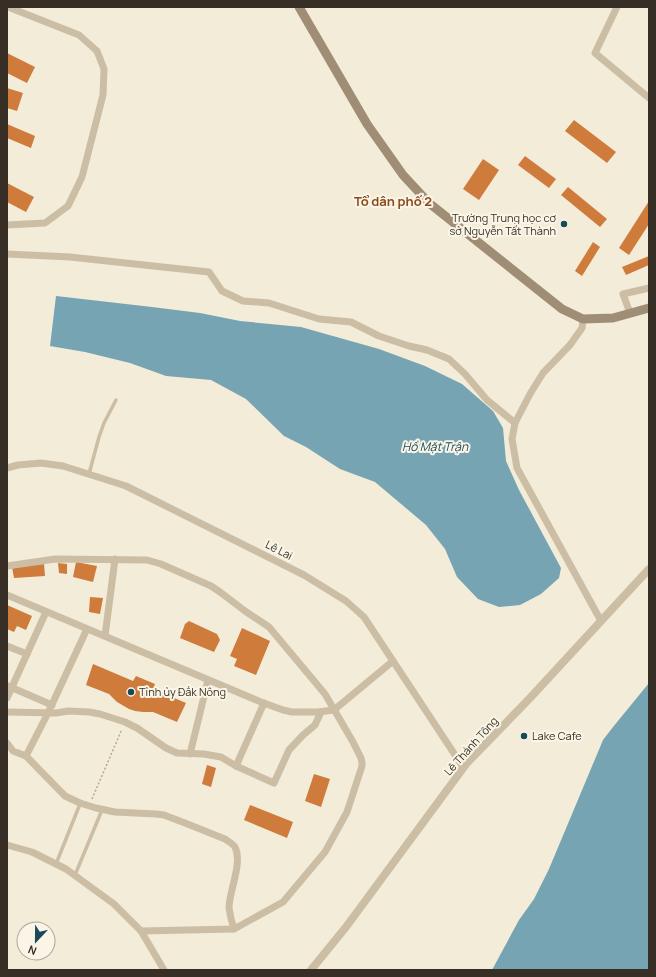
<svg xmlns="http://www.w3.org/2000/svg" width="656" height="977" viewBox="0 0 656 977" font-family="Manrope,sans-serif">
<rect width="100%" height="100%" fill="#f3ecd9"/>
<g fill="#76a4b2">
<path d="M56,296L152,307L200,313L240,321L301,327L379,349L425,366L462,384L493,411L503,428L506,461L519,490L561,568L559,578L541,594L520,605L499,607L478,599L457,577L445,549L426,525L375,482L340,469L306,447L284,436L246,399L211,380L166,376L130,363L85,352L50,346Z"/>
<path d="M649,683V970H492L519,920L534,899L549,869L603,740L613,727Z"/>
</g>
<g fill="#ce7b3c">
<path d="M7,53L35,67L27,83L7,73Z"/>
<path d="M7,88L23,93L17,111L7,108Z"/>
<path d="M574,120L616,152L607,163L565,131Z"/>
<path d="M7,124L35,136L31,148L7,138Z"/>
<path d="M525,156L556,179L549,188L518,165Z"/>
<path d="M483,159L499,170L479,200L463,189Z"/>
<path d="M7,183L34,197L26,212L7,202Z"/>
<path d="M568,187L607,219L600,227L561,195Z"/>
<path d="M649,201V224L629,255L619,248Z"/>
<path d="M593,242L600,247L582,276L575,271Z"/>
<path d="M649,256V265L626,275L622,267Z"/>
<path d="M76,562L97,566L93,582L73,577Z"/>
<path d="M58,563L67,564V574L59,573Z"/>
<path d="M44,564L45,576L14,578L12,567Z"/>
<path d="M90,597L103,598L100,614L89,612Z"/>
<path d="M7,605L32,616L26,630L17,626L14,632L7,629Z"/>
<path d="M189,621L217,634L220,640L214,652L180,638L185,624Z"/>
<path d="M242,628L270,641L256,675L234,666L237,659L230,656Z"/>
<path d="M93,664L133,681L136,676L155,684L153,689L186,703L177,722L153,712H143L135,711L129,709L117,702L109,694L86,685Z"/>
<path d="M207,765L216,768L211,787L202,784Z"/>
<path d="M314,774L330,779L321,807L305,801Z"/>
<path d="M250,805L293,822L287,838L244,820Z"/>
</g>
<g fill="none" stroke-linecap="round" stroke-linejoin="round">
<path stroke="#b8a88e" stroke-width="1.5" stroke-dasharray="2 2" stroke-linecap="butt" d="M92,799L122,729"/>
<g stroke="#ccbea4" stroke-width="3.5">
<path d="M89,474L99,437L104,423L116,400"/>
<path d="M56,864L80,804"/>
<path d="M75,875L102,810"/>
</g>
<g stroke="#ccbea4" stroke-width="7">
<path d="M617,7L595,53L649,98"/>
<path d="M7,225L45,223L68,206L82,177L103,95L104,69L97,51L79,35L8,7"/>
<path d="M7,254L70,257L209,272L222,291L243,301L269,303L319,319L351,322L379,336L409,346L427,350L449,359L465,374L487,400L515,423"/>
<path d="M630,313L623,294L649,288"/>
<path d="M583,319L582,328L570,345L543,373L530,394L515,423L512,439L517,468L601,621"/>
<path d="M7,468L18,465L41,463L63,466L126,486L304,575L346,601L364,617L463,767"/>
<path d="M7,566L55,559L147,560L161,564L211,586L220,592L245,611L269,627L325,694L353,742L361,758L362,762V766L347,812L325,852L283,902L234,929L141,931"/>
<path d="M7,595L261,702L283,710L292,712H318L334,710L393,661"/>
<path d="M105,636L115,559"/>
<path d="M7,646L27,654"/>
<path d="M8,686L52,705"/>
<path d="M7,698L46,612"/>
<path d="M7,712L56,713L68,711L89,712L100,714L125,722L137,728L166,748L177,753L204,754L221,757L236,766L274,783L289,750L303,735L315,725L321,712"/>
<path d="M7,743L13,751L26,756L65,796L80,803L96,808L115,812L156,814L164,815L185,823L225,839C228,841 233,844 235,847C243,863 229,891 229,908C230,915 232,923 234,929"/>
<path d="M190,754L208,680"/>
<path d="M26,756L48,713L87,629"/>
<path d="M236,766L264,703"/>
<path d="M7,845L32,852L66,869L114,904L141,931L164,970"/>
</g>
<path stroke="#ccbea4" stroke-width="8" d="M311,970L346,927L467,763L530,698L649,569"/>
<path stroke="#a08d75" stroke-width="9" d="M299,7L367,124L403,175L429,203L562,309L583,319L613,318L649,308"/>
</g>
<g fill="#194a5b" stroke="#faf5e6" stroke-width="1.5">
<circle cx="564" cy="224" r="4"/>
<circle cx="131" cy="692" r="4"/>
<circle cx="524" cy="736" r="4"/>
</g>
<g text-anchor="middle" stroke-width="4" stroke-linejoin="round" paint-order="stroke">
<g font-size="11" fill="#372f26" stroke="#faf5e6" text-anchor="start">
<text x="556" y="222" text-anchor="end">Trường Trung học cơ<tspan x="556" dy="13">sở Nguyễn Tất Thành</tspan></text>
<text x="139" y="696">Tỉnh ủy Đắk Nông</text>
<text x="532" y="740">Lake Cafe</text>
</g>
<g font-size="11" fill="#372f26" stroke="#faf5e6">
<text transform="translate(279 550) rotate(27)" y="4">Lê Lai</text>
<text transform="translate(471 746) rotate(-48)" y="4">Lê Thánh Tông</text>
</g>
<g font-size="12" font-style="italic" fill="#194a5b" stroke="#faf5e6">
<text x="435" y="451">Hồ Mặt Trận</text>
</g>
<g font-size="13" font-weight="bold" fill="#8b4a1a" stroke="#faf5e6">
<text x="393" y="206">Tổ dân phố 2</text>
</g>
</g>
<rect width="656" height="977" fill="none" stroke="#372f26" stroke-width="16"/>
<g transform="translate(36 941) rotate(202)"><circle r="19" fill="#faf5e6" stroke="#aca699"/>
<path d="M0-3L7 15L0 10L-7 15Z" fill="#194a5b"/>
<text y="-6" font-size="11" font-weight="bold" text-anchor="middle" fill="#372f26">N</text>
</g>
</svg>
